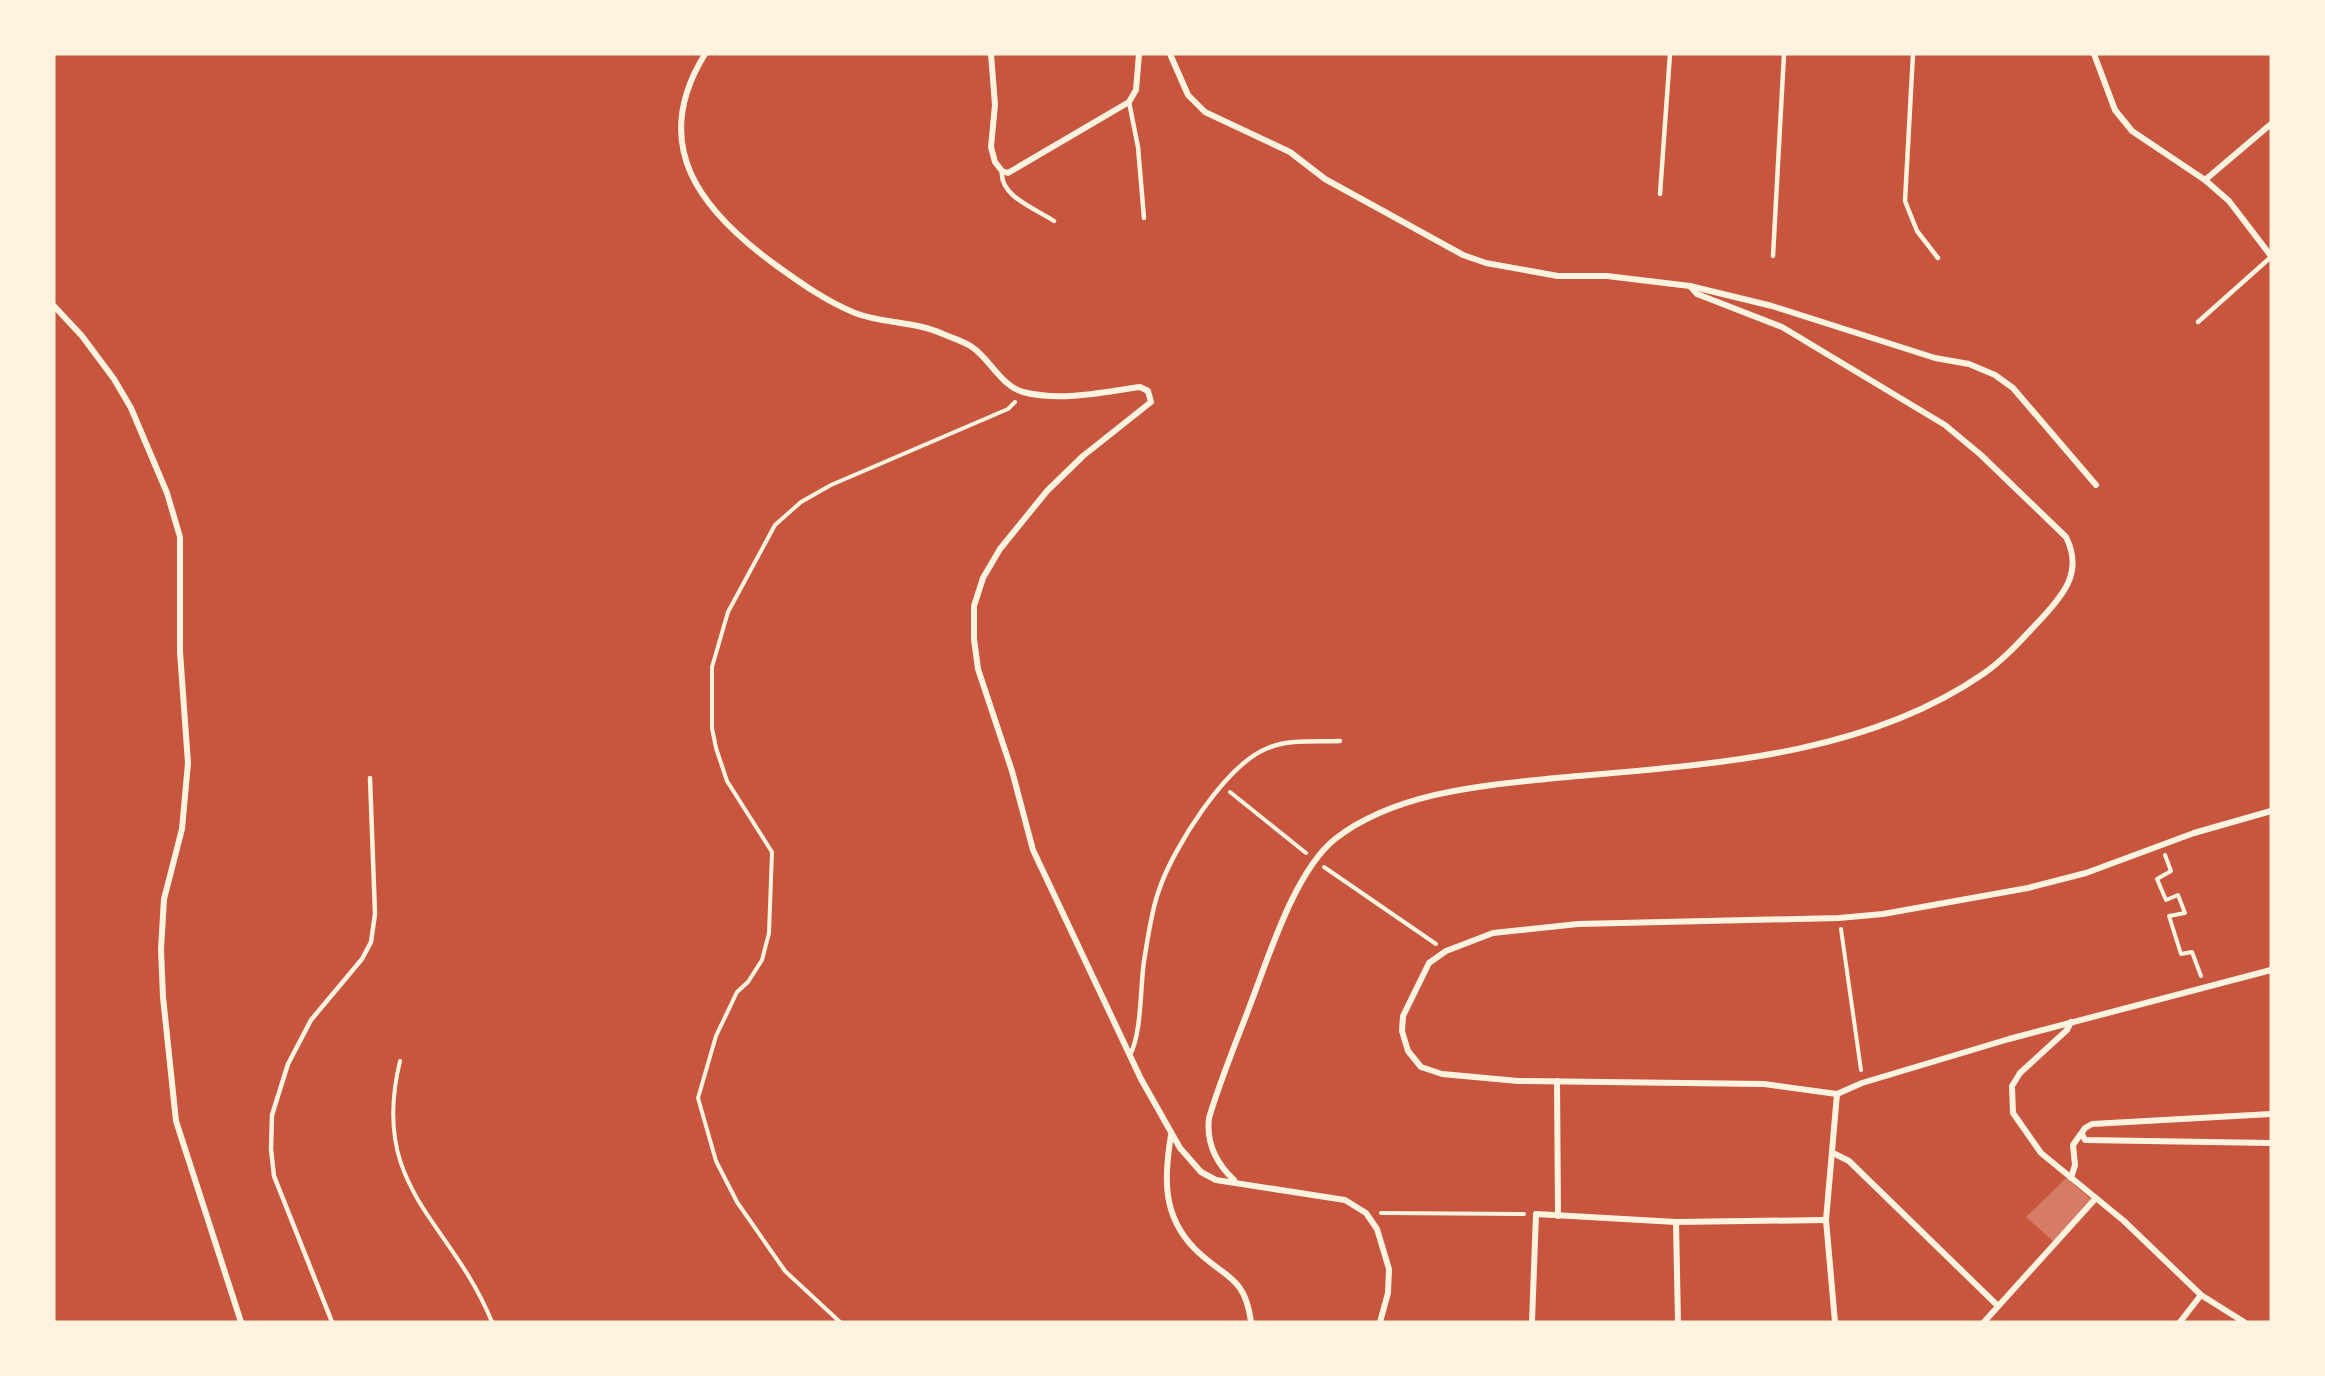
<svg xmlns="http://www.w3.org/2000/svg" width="2325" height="1376" viewBox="0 0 2325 1376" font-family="Ubuntu,sans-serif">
<rect width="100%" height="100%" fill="#c8553d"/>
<path fill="#d67c66" d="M2066,1178L2093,1201L2053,1241L2026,1217Z"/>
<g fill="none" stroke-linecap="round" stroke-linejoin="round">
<g stroke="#fff3e0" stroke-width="4">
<path d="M1230,792L1306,853"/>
<path d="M2165,855L2171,871L2157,879L2166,900L2178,895L2185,913L2169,916L2181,954L2192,952L2201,976"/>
<path d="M1324,867L1436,944"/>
<path d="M1841,929L1861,1070"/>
<path d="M400,1061C369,1189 450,1219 492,1322"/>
<path d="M1381,1213L1524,1214"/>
<path d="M840,1322L785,1271L737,1202L716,1161L698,1098L716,1036L737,992L748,982L762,960L769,933L772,852L727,781L716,748L712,728V667L728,612L775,525L801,502L831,485L1008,409L1015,402"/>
</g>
<g stroke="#fff3e0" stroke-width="4.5">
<path d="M1913,54L1905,201L1917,231L1938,258"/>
<path d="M1129,102L1138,147L1144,218"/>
<path d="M1002,171C999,196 1036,209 1054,221"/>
<path d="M1660,194L1670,54"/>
<path d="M1773,256L1784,54"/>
<path d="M2198,322L2271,257"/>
<path d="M1130,1055C1142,1032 1140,988 1144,961C1148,938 1151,912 1159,890C1173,848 1226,764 1268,748C1290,739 1316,742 1340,741"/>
<path d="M332,1322L274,1176L271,1149L272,1115L288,1064L311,1020L362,959L371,942L375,914L370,778"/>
</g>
<g stroke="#fff3e0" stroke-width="6">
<path d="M705,54C648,146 701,211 777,266C802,284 826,301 855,313C883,324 915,321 943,334C952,338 963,341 972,347C990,359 1001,386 1023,392C1061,402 1102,392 1140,387L1148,391L1151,402L1083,456L1047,491L1000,549L983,578L974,606V639L978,669L1012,771L1033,850L1141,1079L1180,1148L1201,1172L1216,1180L1345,1200L1366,1213L1377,1229L1389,1269L1388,1293L1380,1322"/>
<path d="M991,54L995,105L991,147L995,162L1002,171L1008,173L1129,102L1136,90L1139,54"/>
<path d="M1170,54L1188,95L1205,112L1290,152L1325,179L1463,255L1486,263L1558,276H1607L1690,286L1772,306L1935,358L1969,364L1995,375L2013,388L2096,485"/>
<path d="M2094,54L2115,110L2132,131L2205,180L2229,201L2271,256"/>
<path d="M2205,180L2271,124"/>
<path d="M54,306L82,336L114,379L131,408L167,493L180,537V652L188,763L182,829L164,899L161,949L163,997L176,1121L241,1322"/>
<path d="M2271,811L2194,833L2086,873L2028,888L1883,914L1839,918L1578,924L1493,933L1446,951L1429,963L1403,1016L1402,1031L1408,1051L1421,1067L1442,1074L1518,1081L1764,1084L1837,1094L1862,1083L2009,1039L2271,970"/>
<path d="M2071,1022L2067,1030L2020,1073L2012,1086L2013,1113L2041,1153L2124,1221L2201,1295L2244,1322"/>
<path d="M1557,1081L1558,1216"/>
<path d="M2082,1134L2085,1140L2271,1143"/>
<path d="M1171,1135C1164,1177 1162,1215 1194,1248C1223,1278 1245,1274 1251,1322"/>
<path d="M1833,1153L1849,1161L1998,1306"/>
<path d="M2071,1178L2075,1165L2073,1145L2085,1128L2092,1124L2271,1114"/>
<path d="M1234,1180C1216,1163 1206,1143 1209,1118C1220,1081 1235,1045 1249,1008C1268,959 1294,872 1335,839C1393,794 1476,786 1546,779C1692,765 1857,761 1983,674C2005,659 2023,638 2042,618C2065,593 2083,571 2066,537L1981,455L1945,425L1782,327L1697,294L1690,286"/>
<path d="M1676,1222L1678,1322"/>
<path d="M1532,1322L1536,1214L1676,1222L1826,1220"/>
<path d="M1835,1322L1826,1220L1837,1094"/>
<path d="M1984,1322L2096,1198"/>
<path d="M2180,1322L2201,1295"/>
</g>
</g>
<rect width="2325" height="1376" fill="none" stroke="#fff3e0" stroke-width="111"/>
</svg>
